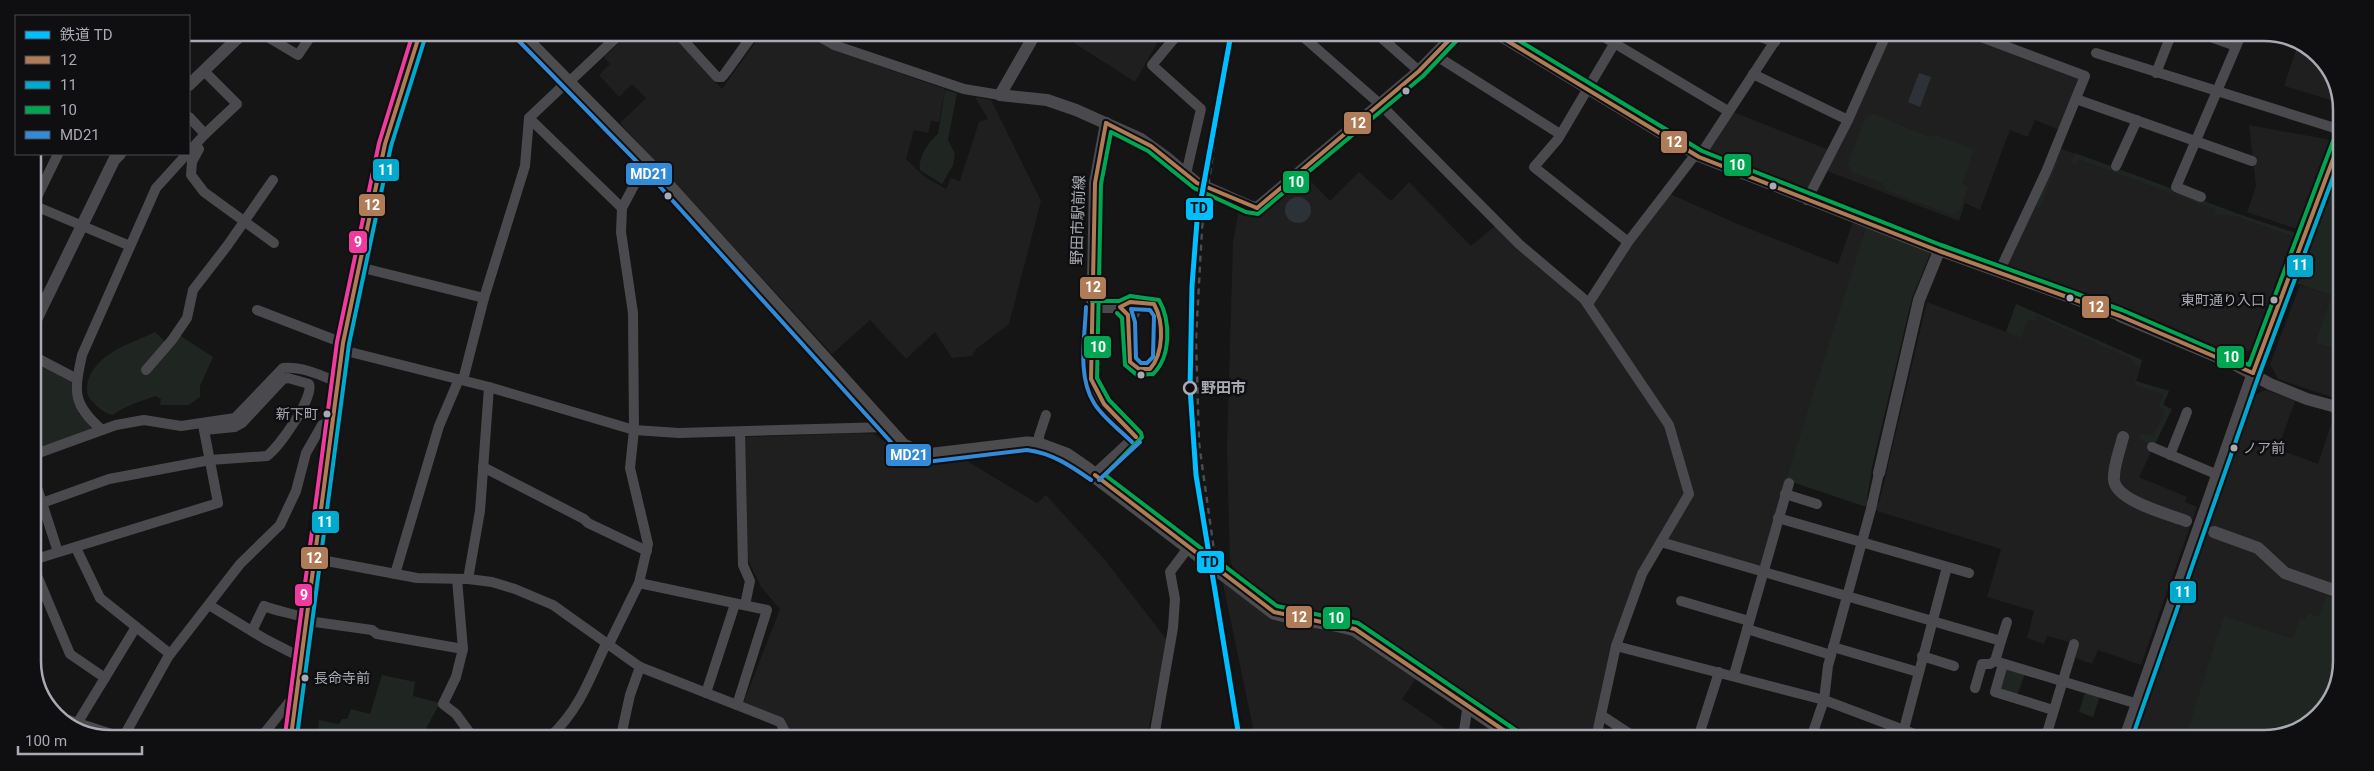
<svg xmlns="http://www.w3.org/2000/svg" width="2374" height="771" viewBox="0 0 2374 771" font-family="Roboto,'Noto Sans JP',sans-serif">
<rect width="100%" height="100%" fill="#151515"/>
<g fill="#1f1f20">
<path d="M629,33H671L722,89L762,33H802L836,51L945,89L939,122L931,121L928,133L914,130L906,159L925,177L946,189L951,178L960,181L979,122L988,119L975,97L991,100L1041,201L1009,324L976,349L972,356L952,358L935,332L906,359L870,320L832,354L620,123L646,98L632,84L619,97L599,75L610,64L604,57Z"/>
<path d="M1060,34H1162L1135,82Z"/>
<path d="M1890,35H1968L2079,77L2081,79L2060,130L2035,120L2028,137L2010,130L1980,210L1965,203L1959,221L1827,171L1872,79Z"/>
<path d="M2298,44L2325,63L2341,103L2284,86Z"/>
<path d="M1733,112L1829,150L1806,195L1708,155V149Z"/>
<path d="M2249,125L2331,140L2297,229L2247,212L2256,186Z"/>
<path d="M2059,148L2241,215L2296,233L2253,350L2230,355L2180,331L2004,266Z"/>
<path d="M1359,172L1391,201L1409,182L1471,246L1497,224L1583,300L1664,422L1686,493L1640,570L1592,738H1527L1348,614L1295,611L1286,608L1235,575L1230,561L1227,449L1233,243L1238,214L1241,207L1256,218L1268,205L1304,174L1330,201Z"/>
<path d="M1668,193L1740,225L1838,264L1853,222L1866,227L1761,569L1667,542L1693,494L1671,422L1593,307V300Z"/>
<path d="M2300,285L2333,296L2315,343L2340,351V400L2278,379L2270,364Z"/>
<path d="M1927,302L2006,332L2016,304L2142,360L2136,381L2169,391L2163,405L2172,409L2139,477L2187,497L2185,502L2197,507L2141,665L2098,650L2092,664L2073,657L2076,644L2047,636L2044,644L2027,638L2034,611L1987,597L2001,549L1874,510L1876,503H1879Z"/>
<path d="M2266,390L2295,401L2278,449L2318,464L2335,412L2340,413V428L2335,449L2340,450L2339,681L2311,722L2264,738H2135L2254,395Z"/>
<path d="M861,433L874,434L912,460L930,462L960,457L1037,503L1046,495L1105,560L1167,640L1147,737H794L784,721L743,704L780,609L761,587L749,562L742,527L744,437Z"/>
<path d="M1226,582L1282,621L1330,629L1357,638L1418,676L1402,699L1458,737H1255L1223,584Z"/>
</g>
<g fill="#1f2520">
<path d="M945,90L957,93L948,140L955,154L953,165L942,184L920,170C918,158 928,142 938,134Z"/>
<path d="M1874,114L1929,137L1936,135L1974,149L1962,184L1968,187L1960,210L1952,215L1886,190L1882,183L1854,173L1847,165L1866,117Z"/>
<path d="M2075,153L2173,189L2171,193L2078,159L2076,165L2071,163Z"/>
<path d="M2054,157L2059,159L2040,208L2033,205Z"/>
<path d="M2340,168L2341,169L2340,351L2315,343L2332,296L2296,283Z"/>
<path d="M2178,191L2241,215L2296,233L2294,237L2239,217L2221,214L2212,216L2214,209L2177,195Z"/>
<path d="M1866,227L1929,251L1930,254L1912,298L1872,467L1867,499L1870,501L1869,508L1786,480Z"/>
<path d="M2016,304L2142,360L2136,381L2169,391L2163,405L2172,409L2154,446L2139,439L2141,433L2153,436L2165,410L2159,407L2163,394L2134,385L2139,367L2131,359L2037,316L2035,321L2028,319L2022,338L2006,332Z"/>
<path d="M155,332L170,346L179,335L213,357L200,386V397L189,405H160L161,399L155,396C140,402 126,405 113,415C105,414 97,407 91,400C87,396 87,391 87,386C92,354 130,344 155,332Z"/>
<path d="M33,360L71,380L79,414L94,427L93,430L33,452Z"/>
<path d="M2326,596L2339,601V681L2311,722L2264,738H2185L2224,616L2293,639L2300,618L2305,620L2308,613L2319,617Z"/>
<path d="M2005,667L2025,673L2017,696L2000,691Z"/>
<path d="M382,675L415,682L413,696L440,703L422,736H323L318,733L319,720L339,724L342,719H347L351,709L370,714Z"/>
<path d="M2088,693L2100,696L2093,717L2079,712L2084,695Z"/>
</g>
<g fill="#2d3239">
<path d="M1919,73L1931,77L1920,107L1908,102Z"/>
<circle cx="1298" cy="210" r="13"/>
</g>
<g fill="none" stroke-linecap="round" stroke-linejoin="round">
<g stroke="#4a4a4e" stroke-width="10">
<path d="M261,33L298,55L313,33"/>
<path d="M677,33L717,77H722L726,72L754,33"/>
<path d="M813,33L834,45L964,89L1000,95"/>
<path d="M1178,34L1152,65L1201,109L1186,174"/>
<path d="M1300,34L1381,105L1519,244L1584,299L1669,425L1689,494L1642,574L1616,646L1596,738"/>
<path d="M1377,34L1419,71"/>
<path d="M1496,34L1699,157L1939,251L2120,316"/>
<path d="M1599,34L1728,111"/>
<path d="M1620,34L1558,139L1534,167L1628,242"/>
<path d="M1755,35L1775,42"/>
<path d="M1976,35L2085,76L2046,172L1999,272"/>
<path d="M2205,35L2236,46"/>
<path d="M2096,53L2341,130"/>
<path d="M1435,55L1560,134"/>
<path d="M2156,73L2171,35"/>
<path d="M1753,74L1848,120"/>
<path d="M569,82L621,33"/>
<path d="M2076,99L2252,161"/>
<path d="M189,117L205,134"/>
<path d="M529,118L622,208"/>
<path d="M199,149L192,162L191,175L204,192L274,243"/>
<path d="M1699,157L1779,35"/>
<path d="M2116,166L2137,120"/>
<path d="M2201,197L2176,187L2241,35"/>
<path d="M1807,200L1848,120L1886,35"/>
<path d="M33,205L130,246"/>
<path d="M33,205L58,154"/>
<path d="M359,267L484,298"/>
<path d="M1588,304L1628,242L1695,155"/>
<path d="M257,310L343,343"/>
<path d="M1129,325L1137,309L1149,302"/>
<path d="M342,350L489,387L634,430L679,433L887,427"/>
<path d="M33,356L77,379"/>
<path d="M146,370L172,340L187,318L193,290L227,246L273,180"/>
<path d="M463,380L484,298L525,166L529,118L568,81"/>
<path d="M102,430C72,404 74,392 82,355L156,188L205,134L237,104L204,71"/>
<path d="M740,432L743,565L750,581L745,605"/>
<path d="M1039,445V436L1046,415"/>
<path d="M2152,447L2218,475"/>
<path d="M33,455L116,425L144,420L181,426L235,418L283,368C301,366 320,375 337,382"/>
<path d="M2170,455L2187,412"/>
<path d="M483,467L584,519L588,523L647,551"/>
<path d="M33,475L58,552"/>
<path d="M1785,494L1817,504"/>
<path d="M42,503L109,479L210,460L267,456C279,447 314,398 309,384L288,378L283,379L242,423L235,427L204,430"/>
<path d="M1778,518L1969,573"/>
<path d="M1661,542L2001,641L1995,661L2138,704"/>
<path d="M76,548L100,598L170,654"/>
<path d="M316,559L417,578L468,579L492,582L515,589L553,605L640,667L780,722L788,737"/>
<path d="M33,560L218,503L203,425"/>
<path d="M33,566L70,654L105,678"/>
<path d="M395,574L439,426L459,379"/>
<path d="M457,579L463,649L456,677L443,704L456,714L472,736"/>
<path d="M468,579L480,511L489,387"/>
<path d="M639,583L767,610L737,705"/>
<path d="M1681,601L1749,621"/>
<path d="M209,605L265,639L302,658"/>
<path d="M308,621L372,630L377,634L463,649"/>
<path d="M1747,629L1831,655"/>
<path d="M252,631L264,606C279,612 293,613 308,619"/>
<path d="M2001,641L2007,622"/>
<path d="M608,646L639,583L648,544L630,468L634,430L633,313L621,232L622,208L639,176L649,165"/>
<path d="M1616,646L1824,700L1925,738"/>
<path d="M1833,647L1918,672"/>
<path d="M1922,656L1954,666"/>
<path d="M2003,664L1995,692L2053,710"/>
<path d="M1734,675L1789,483"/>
<path d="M1975,688L1982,664H1990L1995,661"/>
<path d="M706,693L735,604"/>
<path d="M1601,715L1636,738"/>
<path d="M62,718L118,736"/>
<path d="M78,722L136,627"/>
<path d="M1904,729L1947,567"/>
<path d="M1812,733L1825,738"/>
<path d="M2047,733L2074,644"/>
<path d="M124,736L168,657L240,564L280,525L296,491L306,453L322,425L332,420"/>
<path d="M262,736L298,691"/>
<path d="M551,736C580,708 589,680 606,644"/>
<path d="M621,736L630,695L640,667"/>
<path d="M1154,737L1173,628L1175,599L1170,572L1188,548"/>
<path d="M1463,737L1468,704"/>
<path d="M1698,738L1719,672"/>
<path d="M1811,738L1824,700L1828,666L1871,509L1879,473"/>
</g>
<g stroke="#4a4a4e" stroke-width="12">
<path d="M1035,34L1000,95L1047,100L1076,110L1141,139L1166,157L1197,183L1249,206L1257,208L1419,71L1455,34"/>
<path d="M189,85L243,33"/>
<path d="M1092,307H1120L1130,302L1154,304C1163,315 1163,360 1150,369H1139L1130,362L1128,315L1120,307"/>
<path d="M2120,316L2234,364L2270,384L2307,399L2340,408"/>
<path d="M33,326L114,160L120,154"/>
<path d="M2123,437C2120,450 2113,466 2114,480C2116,501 2168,514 2186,521"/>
<path d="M1879,473L1919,300L1939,251"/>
<path d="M1095,475L1136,437C1118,419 1098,404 1091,379L1095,183L1106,123"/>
<path d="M2214,532L2258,548L2285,573L2339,592"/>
<path d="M291,736L343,343L385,144L420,33"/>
<path d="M2125,738L2253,373L2341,138"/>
</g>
<path stroke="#4c4c4f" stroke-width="15" d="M519,33L649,165L903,446L926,456L1027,444L1039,445L1066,455L1085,468L1274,612C1301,620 1329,621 1355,629L1516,738"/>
<path stroke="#4b4c4e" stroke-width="2.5" stroke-dasharray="6 5" stroke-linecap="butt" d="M1222,634L1214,551L1199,443L1196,339L1202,228L1227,58"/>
<g stroke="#0f0f11" stroke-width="8">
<g id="bus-1">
<path d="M1496,34L1699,157L1939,251L2120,316L2253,373"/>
<path d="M1106,123L1095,183L1091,379L1104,404L1136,437"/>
<path d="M1106,123L1151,146L1197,183L1257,208"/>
<path d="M1257,208L1419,71L1455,34"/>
<path d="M1130,302L1154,304C1164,322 1164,353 1150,369H1139L1130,362L1128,315L1120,307Z"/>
<path d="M2253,373L2341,138"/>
<path d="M1095,475L1274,612L1355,629L1515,738"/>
<path d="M291,736L343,343L385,144L420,33"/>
</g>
</g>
<g stroke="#0f0f11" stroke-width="8">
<g id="bus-2">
<path d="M297,736L349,344L391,146L426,35"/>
<path d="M2132,738L2259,375L2341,156"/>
</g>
</g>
<g stroke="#0f0f11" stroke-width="8">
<g id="bus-3">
<path d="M1508,34L1702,151L1941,245L2122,310L2249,365L2335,136"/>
<path d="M1459,38L1423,76L1258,214L1246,212L1194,188L1148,151L1111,132L1101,184L1097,378L1109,400L1141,433L1142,437L1105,475L1277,606L1358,623L1520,733"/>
<path d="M1092,301H1119L1130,296L1159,300C1171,321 1171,357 1153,374L1137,375L1125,365L1122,318L1117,313"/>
</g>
</g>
<g stroke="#0f0f11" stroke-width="8">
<g id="bus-4">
<path d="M515,37L644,169L899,451L926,462L1027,450C1052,453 1071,466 1091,480"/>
<path d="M1086,307C1085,336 1077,376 1094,403C1103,418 1119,429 1132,442"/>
<path d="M1131,309L1150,310L1154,316L1153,357L1147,363H1141L1136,358L1135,322Z"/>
<path d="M1099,480L1140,442"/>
</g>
</g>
<g stroke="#0f0f11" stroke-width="8">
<path id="bus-5" d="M285,735L337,342L379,143L413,33"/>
</g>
<use href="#bus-1" stroke="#b07c57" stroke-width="4"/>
<use href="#bus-2" stroke="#00a9ce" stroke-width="4"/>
<use href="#bus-3" stroke="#00a651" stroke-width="4"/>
<use href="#bus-4" stroke="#338bd7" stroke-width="4"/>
<use href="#bus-5" stroke="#f13a9d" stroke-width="4"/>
<g stroke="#0f0f11" stroke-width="9">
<path id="rail-1" d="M1231,34L1197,221L1192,286L1190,388L1196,475L1239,737"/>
</g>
<use href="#rail-1" stroke="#00bfff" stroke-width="5"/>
</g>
<g fill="#a8aab4" stroke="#0f0f11" stroke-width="2">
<circle cx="1406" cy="91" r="4.5"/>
<circle cx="1773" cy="186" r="4.5"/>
<circle cx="668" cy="196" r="4.5"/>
<circle cx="2070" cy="298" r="4.5"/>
<circle cx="2274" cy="300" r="4.5"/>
<circle cx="1141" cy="375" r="4.5"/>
<circle cx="327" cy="414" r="4.5"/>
<circle cx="2234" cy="448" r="4.5"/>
<circle cx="305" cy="678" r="4.5"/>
</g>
<circle fill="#0f0f11" stroke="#a8aab4" stroke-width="2.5" cx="1190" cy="388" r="6"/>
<g text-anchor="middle" stroke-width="5" stroke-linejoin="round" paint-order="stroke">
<g font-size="14" fill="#a8aab4" stroke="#0f0f11" text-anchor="end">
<text x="2265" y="305">東町通り入口</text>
<text x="318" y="419">新下町</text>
<text x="2243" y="453" text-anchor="start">ノア前</text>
<text x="314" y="683" text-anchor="start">長命寺前</text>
</g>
<g font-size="15" fill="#a8aab4" stroke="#0f0f11">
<text transform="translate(1078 220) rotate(-88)" y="5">野田市駅前線</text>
</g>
<g font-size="15" font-weight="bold" fill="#a8aab4" stroke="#0f0f11" text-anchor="start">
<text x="1201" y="393">野田市</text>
</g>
</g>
<path d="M0 0H2374V771H0ZM110 41H2264A69 69 0 0 1 2333 110V661A69 69 0 0 1 2264 730H110A69 69 0 0 1 41 661V110A69 69 0 0 1 110 41Z" fill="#0f0f11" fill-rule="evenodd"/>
<path fill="none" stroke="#a8aab4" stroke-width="2.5" d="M110 41H2264A69 69 0 0 1 2333 110V661A69 69 0 0 1 2264 730H110A69 69 0 0 1 41 661V110A69 69 0 0 1 110 41Z"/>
<g stroke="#0f0f11" stroke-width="2">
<rect x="1343" y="111" width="29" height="24" rx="5" fill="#b07c57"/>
<rect x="1660" y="130" width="28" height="24" rx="5" fill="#b07c57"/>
<rect x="1723" y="153" width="29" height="24" rx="5" fill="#00a651"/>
<rect x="372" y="158" width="28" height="24" rx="5" fill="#00a9ce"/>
<rect x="625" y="162" width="48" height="24" rx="5" fill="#338bd7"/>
<rect x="1282" y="170" width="28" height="24" rx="5" fill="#00a651"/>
<rect x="358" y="193" width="28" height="24" rx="5" fill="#b07c57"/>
<rect x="1185" y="197" width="29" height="24" rx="5" fill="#00bfff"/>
<rect x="348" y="230" width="20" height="24" rx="5" fill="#f13a9d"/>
<rect x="2286" y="254" width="28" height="24" rx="5" fill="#00a9ce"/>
<rect x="1079" y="276" width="28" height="24" rx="5" fill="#b07c57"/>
<rect x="2081" y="295" width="29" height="24" rx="5" fill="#b07c57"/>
<rect x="1083" y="335" width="29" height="24" rx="5" fill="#00a651"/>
<rect x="2216" y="345" width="29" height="24" rx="5" fill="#00a651"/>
<rect x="885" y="443" width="47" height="24" rx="5" fill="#338bd7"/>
<rect x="311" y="510" width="29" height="24" rx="5" fill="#00a9ce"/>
<rect x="300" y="546" width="29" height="24" rx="5" fill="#b07c57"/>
<rect x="1196" y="550" width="29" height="24" rx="5" fill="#00bfff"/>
<rect x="2169" y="580" width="28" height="24" rx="5" fill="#00a9ce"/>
<rect x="294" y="583" width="19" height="24" rx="5" fill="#f13a9d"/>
<rect x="1285" y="605" width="28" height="24" rx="5" fill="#b07c57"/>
<rect x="1322" y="606" width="29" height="24" rx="5" fill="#00a651"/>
</g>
<g font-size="14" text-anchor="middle" font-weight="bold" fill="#fff">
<text x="1358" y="128">12</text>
<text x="1674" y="147">12</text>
<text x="1737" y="170">10</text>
<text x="386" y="175">11</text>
<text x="649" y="179">MD21</text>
<text x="1296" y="187">10</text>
<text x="372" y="210">12</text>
<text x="358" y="247">9</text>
<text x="2300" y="270">11</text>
<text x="1093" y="292">12</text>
<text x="2096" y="312">12</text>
<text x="1098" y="352">10</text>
<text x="2231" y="362">10</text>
<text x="909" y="460">MD21</text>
<text x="325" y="527">11</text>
<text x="314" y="563">12</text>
<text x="2183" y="597">11</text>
<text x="304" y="600">9</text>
<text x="1299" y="622">12</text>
<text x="1336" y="623">10</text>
</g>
<g font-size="14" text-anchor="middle" font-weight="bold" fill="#111">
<text x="1199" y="213">TD</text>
<text x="1210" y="567">TD</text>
</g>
<rect x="15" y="15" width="175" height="140" fill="#0f0f11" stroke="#4c4d52"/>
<rect x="25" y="31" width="25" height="8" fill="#00bfff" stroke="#4c4d52"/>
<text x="60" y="40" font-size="15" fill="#a8aab4">鉄道 TD</text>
<rect x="25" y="56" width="25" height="8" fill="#b07c57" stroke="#4c4d52"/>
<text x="60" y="65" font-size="15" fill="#a8aab4">12</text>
<rect x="25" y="81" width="25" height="8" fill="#00a9ce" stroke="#4c4d52"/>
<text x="60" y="90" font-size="15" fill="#a8aab4">11</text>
<rect x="25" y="106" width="25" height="8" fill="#00a651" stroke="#4c4d52"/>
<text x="60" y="115" font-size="15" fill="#a8aab4">10</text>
<rect x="25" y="131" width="25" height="8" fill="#338bd7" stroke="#4c4d52"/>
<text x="60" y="140" font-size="15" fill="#a8aab4">MD21</text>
<path d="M18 746v8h124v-8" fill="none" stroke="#a8aab4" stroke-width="2.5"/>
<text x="25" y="746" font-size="15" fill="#a8aab4" stroke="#0f0f11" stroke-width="4" paint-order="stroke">100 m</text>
</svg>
